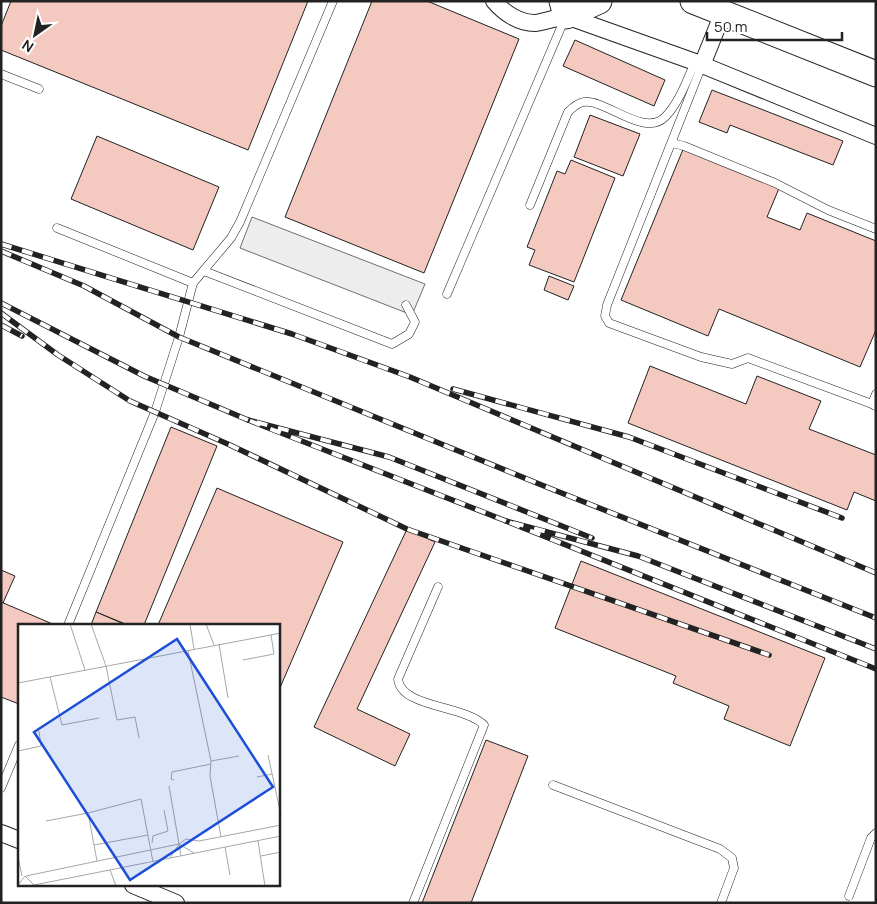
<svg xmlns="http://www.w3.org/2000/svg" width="877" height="904" viewBox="0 0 877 904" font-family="Manrope,sans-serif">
<rect width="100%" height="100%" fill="#fff"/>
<path fill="#ededed" stroke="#6f6f6f" d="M252,217L425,284L412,315L240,248Z"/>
<g fill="#f3c9c0" stroke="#222">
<path d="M11,1H308L248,150L1,50V26Z"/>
<path d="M372,1H427L519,39L424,273L285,217Z"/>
<path d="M575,40L665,80L654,106L563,66Z"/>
<path d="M712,90L843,141L833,165L730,125L727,133L699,122Z"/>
<path d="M590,115L640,134L623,176L574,157Z"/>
<path d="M97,136L219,187L193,250L71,199Z"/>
<path d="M684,147L780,186L767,217L800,230L807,213L876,241V330L860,367L719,309L708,336L621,300Z"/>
<path d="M571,160L615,178L574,282L529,265L535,250L527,247L557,171L565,174Z"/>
<path d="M549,276L574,286L568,300L544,290Z"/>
<path d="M650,366L746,404L757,376L821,401L809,429L876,455V501L854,492L847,510L628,423Z"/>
<path d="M171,427L217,446L144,625H128L96,612Z"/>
<path d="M217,488L343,542L279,690V625H158Z"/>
<path d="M407,529L435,542L357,709L410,734L395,766L314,727Z"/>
<path d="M581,561L825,658L790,746L724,719L729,706L673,683L676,676L555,628Z"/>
<path d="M1,570L15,576L3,603L1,602Z"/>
<path d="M1,602L55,625H19V704L1,697Z"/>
<path d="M96,612L124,624V625H91Z"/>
<path d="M486,740L528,756L471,903H422Z"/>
</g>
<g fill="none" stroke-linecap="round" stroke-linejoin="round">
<g stroke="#222" stroke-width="9">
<g id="lane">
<path d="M702,65L607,305L605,316L609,323L701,357L732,364L748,358L872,404"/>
<path d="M1,74L39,89"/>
<path d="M672,143L684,146L775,183L828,210L876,229"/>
<path d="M530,205L568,112C572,108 577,103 584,102C606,99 644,138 665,117C679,103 687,80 695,62"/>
<path d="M57,228L193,283"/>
<path d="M204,271L392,344L409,334L415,322L406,305"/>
<path d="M447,294L565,18"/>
<path d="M875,406L872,404L876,394"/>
<path d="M68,625L155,412L179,337L193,283L231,238L240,222L333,1"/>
<path d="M553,785L720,849L732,858L734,868L721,903"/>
<path d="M1,788L19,745"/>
<path d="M849,896L871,838L876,833"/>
<path d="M413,903L484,725C464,705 401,708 398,679L438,587"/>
</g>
</g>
<g stroke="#222" stroke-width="18">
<g id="street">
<path d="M494,1C504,13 519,23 535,23C540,23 559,17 566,16L569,9"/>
<path d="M566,16L695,62L876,136"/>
<path d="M702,65L723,13"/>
<path d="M1,833L19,840"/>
<path d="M133,885L176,903"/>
</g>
</g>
<g stroke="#222" stroke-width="27">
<g id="primary">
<path d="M562,1L566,16L599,1"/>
<path d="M693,1L876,74"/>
</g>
</g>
<use href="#lane" stroke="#fff" stroke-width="8"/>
<use href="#street" stroke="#fff" stroke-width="16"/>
<use href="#primary" stroke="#fff" stroke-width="25"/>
<g stroke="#222" stroke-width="5.5">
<g id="rail">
<path d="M1,244L292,334L410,377L876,573"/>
<path d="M1,251L84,286L179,337L549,488L876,618"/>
<path d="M1,303L144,376L248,420"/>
<path d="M1,313L58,355L130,401L230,445L407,529L769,655"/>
<path d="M1,325L22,336"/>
<path d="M453,389L629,437L842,518"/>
<path d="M506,521L248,420L389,457L592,538"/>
<path d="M876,649L638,556L506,521L876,669"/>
</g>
</g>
<use href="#rail" stroke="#fff" stroke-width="4" stroke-dasharray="11" stroke-linecap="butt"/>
</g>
<g transform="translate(18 624)">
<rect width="262" height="262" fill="#fff"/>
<path fill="none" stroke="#a7a7a7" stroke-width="1" d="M52,0L67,46M73,0L88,42L99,96L117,93L121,114M172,0L176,25M188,0L196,21M201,20L210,74M170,27L193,137L192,152L203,213M225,36L256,30L253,11M32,53L44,101L81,94M0,59L263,9M0,127L23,122L21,107M250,131L263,191M193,137L221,132M239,153L254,150M156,156L153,155L154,148L193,140M70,189L123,175L135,238M28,197L70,189L79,237M240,217L247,262M134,219L135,212L150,207L146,186M76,221L130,211M207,223L212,251M163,232L161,220L168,215L181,217L263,201M243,232L263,228M0,233L4,252M152,234L161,220L176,229M92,246L98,262M8,252L161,220L151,162M0,261L7,252L16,261M11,262L263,212"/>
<path fill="#1d4ed8" fill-opacity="0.15" stroke="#1d4ed8" stroke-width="2.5" d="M159,15L255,163L112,256L16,108Z"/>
<rect width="262" height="262" fill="none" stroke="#222" stroke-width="2.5"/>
</g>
<rect width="877" height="904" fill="none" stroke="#222222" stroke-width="5"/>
<g transform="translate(35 35) rotate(213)" stroke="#ffffff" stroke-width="4" paint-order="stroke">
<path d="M0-4L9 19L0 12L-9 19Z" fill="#222222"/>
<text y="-8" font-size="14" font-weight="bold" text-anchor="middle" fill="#222222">N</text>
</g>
<path d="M707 32v8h135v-8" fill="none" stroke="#222222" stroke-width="2.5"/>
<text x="714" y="32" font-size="15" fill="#222222" stroke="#ffffff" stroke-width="4" paint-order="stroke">50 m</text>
</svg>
